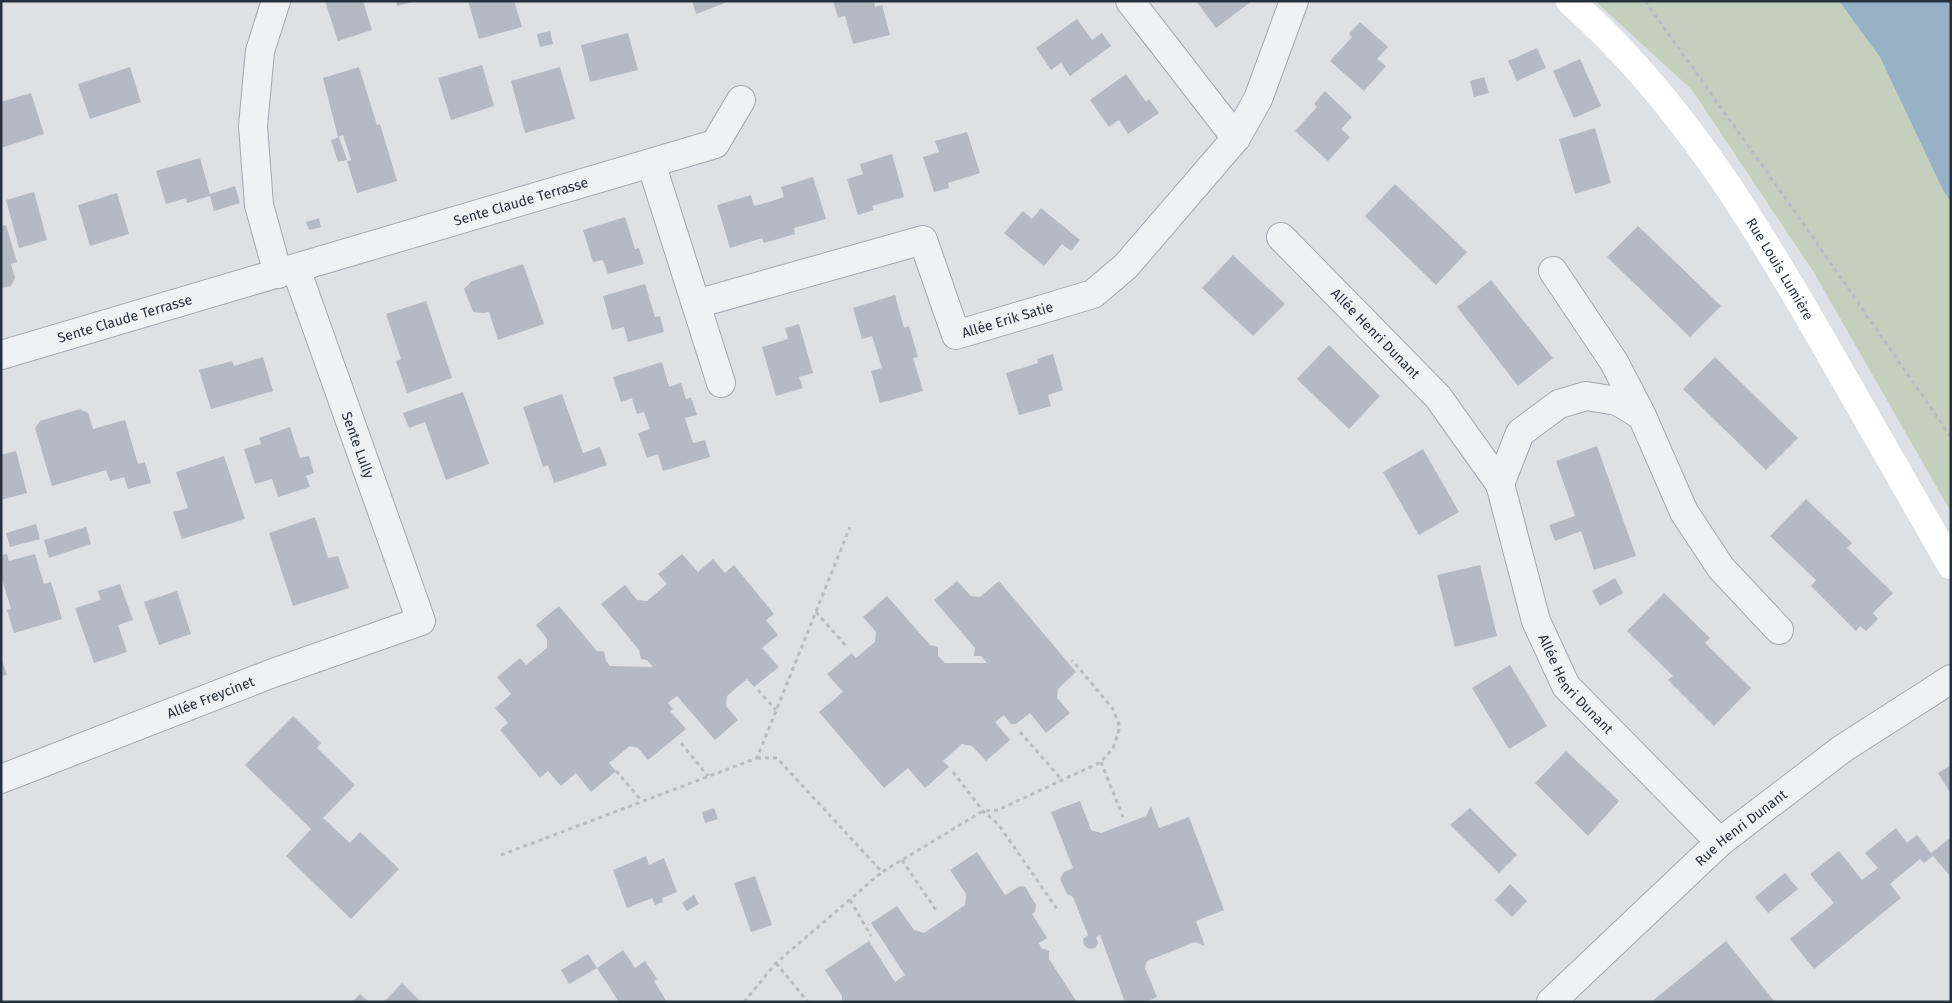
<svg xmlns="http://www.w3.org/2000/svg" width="1952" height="1003" viewBox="0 0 1952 1003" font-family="'Fira Sans',sans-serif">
<rect width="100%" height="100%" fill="#dde1e6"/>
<path fill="#c4d0be" d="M1595,1H1951V512L1813,271L1692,90Z"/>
<path fill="#97b1c7" d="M1839,1H1951V202L1943,190L1880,57Z"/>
<g fill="#b4bac3">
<path d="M325,1H363L372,30L338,41Z"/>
<path d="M396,1H412V2L397,6Z"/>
<path d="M468,1H514L522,27L479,39Z"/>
<path d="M692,1H730L696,14Z"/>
<path d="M833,1H874L875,7L882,5L890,35L853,44L845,16L838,18Z"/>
<path d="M1196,1H1252L1216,28Z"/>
<path d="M1077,19L1092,40L1102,33L1111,46L1070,76L1061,63L1051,70L1036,48Z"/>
<path d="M1360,22L1388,47L1377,59L1386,66L1364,91L1330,61L1352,37L1349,34Z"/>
<path d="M550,31L553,44L540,47L537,34Z"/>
<path d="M628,33L638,70L590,82L581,45Z"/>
<path d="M1537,48L1546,68L1517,81L1508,61Z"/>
<path d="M1580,59L1601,106L1574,118L1553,71Z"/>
<path d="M482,65L494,106L451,120L438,78Z"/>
<path d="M130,67L141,102L90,119L78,84Z"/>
<path d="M359,67L377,125L380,124L397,181L357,193L347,161L351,160L343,135L338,137L323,78Z"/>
<path d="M560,67L575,119L525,133L511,81Z"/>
<path d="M1126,74L1146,102L1149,99L1159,113L1128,134L1119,120L1109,127L1090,100Z"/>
<path d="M1484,77L1489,93L1474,97L1470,81Z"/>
<path d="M1325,91L1352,117L1341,129L1350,137L1328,161L1295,131L1317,107L1314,104Z"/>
<path d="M31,93L44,134L1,148V102Z"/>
<path d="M1595,128L1611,183L1575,194L1559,139Z"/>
<path d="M967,132L980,173L948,183L949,188L934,192L923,157L939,152L935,141Z"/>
<path d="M339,137L347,160L338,162L331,140Z"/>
<path d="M892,154L904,197L872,206L874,210L858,215L847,179L863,174L860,164Z"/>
<path d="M200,158L210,194L235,186L240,203L214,211L210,196L187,203L186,198L166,204L156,171Z"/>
<path d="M813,177L826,219L794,228L795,234L764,243L762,238L730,248L717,205L751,195L754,206L769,202L784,197L781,187Z"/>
<path d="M1395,184L1467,252L1436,285L1365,216Z"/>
<path d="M34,192L47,240L19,248L6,200Z"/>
<path d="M117,193L129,234L90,246L78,205Z"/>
<path d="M1041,208L1080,240L1071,251L1062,244L1044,266L1004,233L1023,211L1032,219Z"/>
<path d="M625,217L635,249L639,248L644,264L608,274L603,260L593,262L583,230Z"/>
<path d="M319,218L321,227L309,230L306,222Z"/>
<path d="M6,225L17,262L11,264L15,278L11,286L1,288V226Z"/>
<path d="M1638,226L1721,306L1690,337L1607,257Z"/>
<path d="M1233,255L1285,304L1253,336L1202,288Z"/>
<path d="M523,264L544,324L498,340L489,312L484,313L473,312L464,289L472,281Z"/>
<path d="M1491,280L1553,358L1518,386L1457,307Z"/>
<path d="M645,284L655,317L660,316L664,332L628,342L624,327L612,330L603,296Z"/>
<path d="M895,295L904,328L909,326L918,357L913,358L923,391L880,403L871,371L882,368L872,336L862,339L853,308Z"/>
<path d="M426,301L452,378L407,393L396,361L401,359L386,314Z"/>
<path d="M799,324L813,373L799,377L803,388L776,396L762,347L788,339L785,328Z"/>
<path d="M1329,345L1380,396L1349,429L1297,379Z"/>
<path d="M1053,354L1063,390L1048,395L1051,406L1019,415L1006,373L1038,363L1037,359Z"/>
<path d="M263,357L273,391L211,409L199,370L232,361L234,366Z"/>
<path d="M1715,357L1798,438L1766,470L1683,389Z"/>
<path d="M662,362L669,387L681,383L686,399L691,397L697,415L685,418L693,443L705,440L710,457L663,471L658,454L647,458L638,433L650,429L644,412L637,414L632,398L621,402L613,377Z"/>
<path d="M463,392L489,464L446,480L425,422L409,428L403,413Z"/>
<path d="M562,394L583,453L600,447L607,465L554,483L548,465L543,467L523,407Z"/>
<path d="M80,409L88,413L93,429L125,420L138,464L145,462L151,483L128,489L124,477L110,481L106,470L52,486L35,428L40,421Z"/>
<path d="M290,427L300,458L309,456L314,473L306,476L310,487L278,497L272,479L255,484L244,449L261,444L259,438Z"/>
<path d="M1597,446L1636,556L1594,570L1581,531L1555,541L1549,525L1575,516L1556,461Z"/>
<path d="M1423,449L1459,512L1419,535L1383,472Z"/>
<path d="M16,451L27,493L1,500V455Z"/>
<path d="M224,456L245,519L182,539L173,512L188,508L176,472Z"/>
<path d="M1806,499L1852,543L1847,548L1893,593L1873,613L1878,619L1866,631L1860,626L1856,631L1811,586L1816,580L1770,536Z"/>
<path d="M315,517L328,558L338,556L349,588L293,606L269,533Z"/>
<path d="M36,524L40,539L10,547L6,533Z"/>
<path d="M86,527L91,544L49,558L44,540Z"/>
<path d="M7,554L9,561L35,554L44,584L51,582L62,619L14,633L7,610L11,609L1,576V555Z"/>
<path d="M682,554L698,572L713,559L725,573L734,565L774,614L766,620L778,635L762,648L779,667L754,687L747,679L727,696L726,706L738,720L715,740L677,696L668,703L673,709L670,711L686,729L648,760L638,748L630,746L609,763L616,771L591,792L576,773L561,786L548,771L540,778L500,730L508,723L495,708L511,694L497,677L520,658L526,665L547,648V639L536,625L559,606L597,651H604L606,661L610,666L653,667L647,660L641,659L639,650L601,604L625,585L637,600L647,601L667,584L658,574Z"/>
<path d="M1480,565L1497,636L1455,647L1437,575Z"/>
<path d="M1615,578L1623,593L1600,606L1592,591Z"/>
<path d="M957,581L971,596L980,597L999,581L1076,672L1058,689L1057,698L1070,713L1046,733L1030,713L1016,724H1011L1004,715L995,722L1010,740L986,761L972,746L962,744L943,761L949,767L925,788L908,768L884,788L819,712L843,692L827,674L852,653L856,658L875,642L876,632L863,617L887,596L930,645L938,647V656L945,663H987L981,656H974L975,648L934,600Z"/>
<path d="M120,584L133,620L118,625L127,652L94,663L75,608L101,600L98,591Z"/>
<path d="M177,591L191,634L159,645L144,602Z"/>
<path d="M1664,593L1710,638L1705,643L1751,688L1714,726L1668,680L1673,676L1627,631Z"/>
<path d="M1,658L7,675L1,676Z"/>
<path d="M1510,665L1547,726L1509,749L1472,688Z"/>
<path d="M293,716L321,743L317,748L355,785L323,818L350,843L360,832L399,869L351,919L286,856L311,829L245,765Z"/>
<path d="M1566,751L1619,801L1588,836L1535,783Z"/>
<path d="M1951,765V794L1938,773Z"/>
<path d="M1080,801L1091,830L1101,833L1146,816L1151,806L1159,828L1189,817L1224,910L1196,921L1205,946L1195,942L1147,961L1145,968L1157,997L1146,1002H1125L1100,935L1096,937L1098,943L1095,948L1089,949L1084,945L1083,939L1088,935L1073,897L1067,894L1060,879L1064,872L1073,868L1051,812Z"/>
<path d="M714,808L718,819L705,823L702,812Z"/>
<path d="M1470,808L1517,855L1499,873L1450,825Z"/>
<path d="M1896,828L1907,843L1917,835L1931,853L1949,839L1951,841V877L1933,856L1924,863L1920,859L1890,884L1901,898L1814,969L1790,939L1834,903L1810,874L1839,851L1862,880L1878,868L1865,853Z"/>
<path d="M977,852L1005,895L1020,886L1025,887L1027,890L1036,905L1035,912L1032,914L1047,938L1039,943L1041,948L1049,951V959L1077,1002H842V996L825,970L869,941L895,982L905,975L871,923L897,906L914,930L924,933L945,919L965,905L966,894L950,870Z"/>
<path d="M646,856L649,865L664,858L677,892L662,898L663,902L655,905L652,898L627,908L613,870Z"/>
<path d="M1785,873L1798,889L1768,913L1755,897Z"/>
<path d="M755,876L772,925L751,932L734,883Z"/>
<path d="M1510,884L1527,901L1512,917L1495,900Z"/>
<path d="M694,895L699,904L687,911L682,903Z"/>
<path d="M1726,941L1775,1002H1651Z"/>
<path d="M623,950L635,968L645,961L657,979L654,981L667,1002H619L597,968Z"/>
<path d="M588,954L597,968L569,984L561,970Z"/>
<path d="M402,983L421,1002H384Z"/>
<path d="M360,994L369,1002H352Z"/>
</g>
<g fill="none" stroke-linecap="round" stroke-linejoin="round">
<g stroke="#a2a8b0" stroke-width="30">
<g id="minor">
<path d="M276,1L260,51L253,126L259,205L278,274"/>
<path d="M1130,1L1236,138"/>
<path d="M651,163L721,383"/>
<path id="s1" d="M1281,237L1438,397L1500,484L1536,621L1566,686L1720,842"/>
<path d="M1553,271L1614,362L1642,416L1684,512L1721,568L1779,630"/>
<path id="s2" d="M696,304L923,240L956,335L1093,294L1126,266L1236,138L1258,99L1294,1"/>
<path id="s3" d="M1,355L715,144L741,100"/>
<path d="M1500,484L1520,433L1559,404L1586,396L1617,401L1642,416"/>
<path id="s4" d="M1,779L273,673L421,621L296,269"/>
</g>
</g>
<g stroke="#a2a8b0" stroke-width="30">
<g id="tertiary">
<path id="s5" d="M1551,1002L1720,842L1842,749L1951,679"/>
</g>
</g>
<g stroke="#b7bcc1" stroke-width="3" stroke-dasharray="4 4" stroke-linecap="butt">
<path d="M1645,1L1791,206L1951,437"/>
<path d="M816,612L848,648"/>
<path d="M758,690L776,710"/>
<path d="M1020,732L1062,780"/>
<path d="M681,743L708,776"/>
<path d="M757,758H777L882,872L983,811L998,810L1101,762L1113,748L1120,727L1113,709L1072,660"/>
<path d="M1101,762L1123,817"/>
<path d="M616,771L642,801"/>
<path d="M953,772L983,811L998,824L1057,909"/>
<path d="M501,855L757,758L850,527"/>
<path d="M902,860L938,913"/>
<path d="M850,900L871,936"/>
<path d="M776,963L808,1002"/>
<path d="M744,1002L776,963L882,872"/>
</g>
<use href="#minor" stroke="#eff2f5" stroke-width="28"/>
<use href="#tertiary" stroke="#eff2f5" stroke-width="28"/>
<path stroke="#fff" stroke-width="28" id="s6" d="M1570,1C1681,99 1757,226 1829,352C1870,423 1910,494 1951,565"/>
</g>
<g text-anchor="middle" stroke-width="4" stroke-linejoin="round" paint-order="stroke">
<g font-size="14" fill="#26303d" stroke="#ecf0f4">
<text dy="5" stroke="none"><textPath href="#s3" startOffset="542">Sente Claude Terrasse</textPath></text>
<text dy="5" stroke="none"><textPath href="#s6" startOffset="342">Rue Louis Lumière</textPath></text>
<text dy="5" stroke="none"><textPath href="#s3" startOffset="129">Sente Claude Terrasse</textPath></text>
<text dy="5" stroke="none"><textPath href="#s2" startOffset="390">Allée Erik Satie</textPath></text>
<text dy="5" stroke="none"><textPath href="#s1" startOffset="135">Allée Henri Dunant</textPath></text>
<text transform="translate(358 445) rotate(70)" y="5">Sente Lully</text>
<text dy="5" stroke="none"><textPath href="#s1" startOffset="548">Allée Henri Dunant</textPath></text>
<text dy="5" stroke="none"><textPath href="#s4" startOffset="225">Allée Freycinet</textPath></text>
<text dy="5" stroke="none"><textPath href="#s5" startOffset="258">Rue Henri Dunant</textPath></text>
</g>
</g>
<rect width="1952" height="1003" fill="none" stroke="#26303d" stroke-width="5"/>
</svg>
